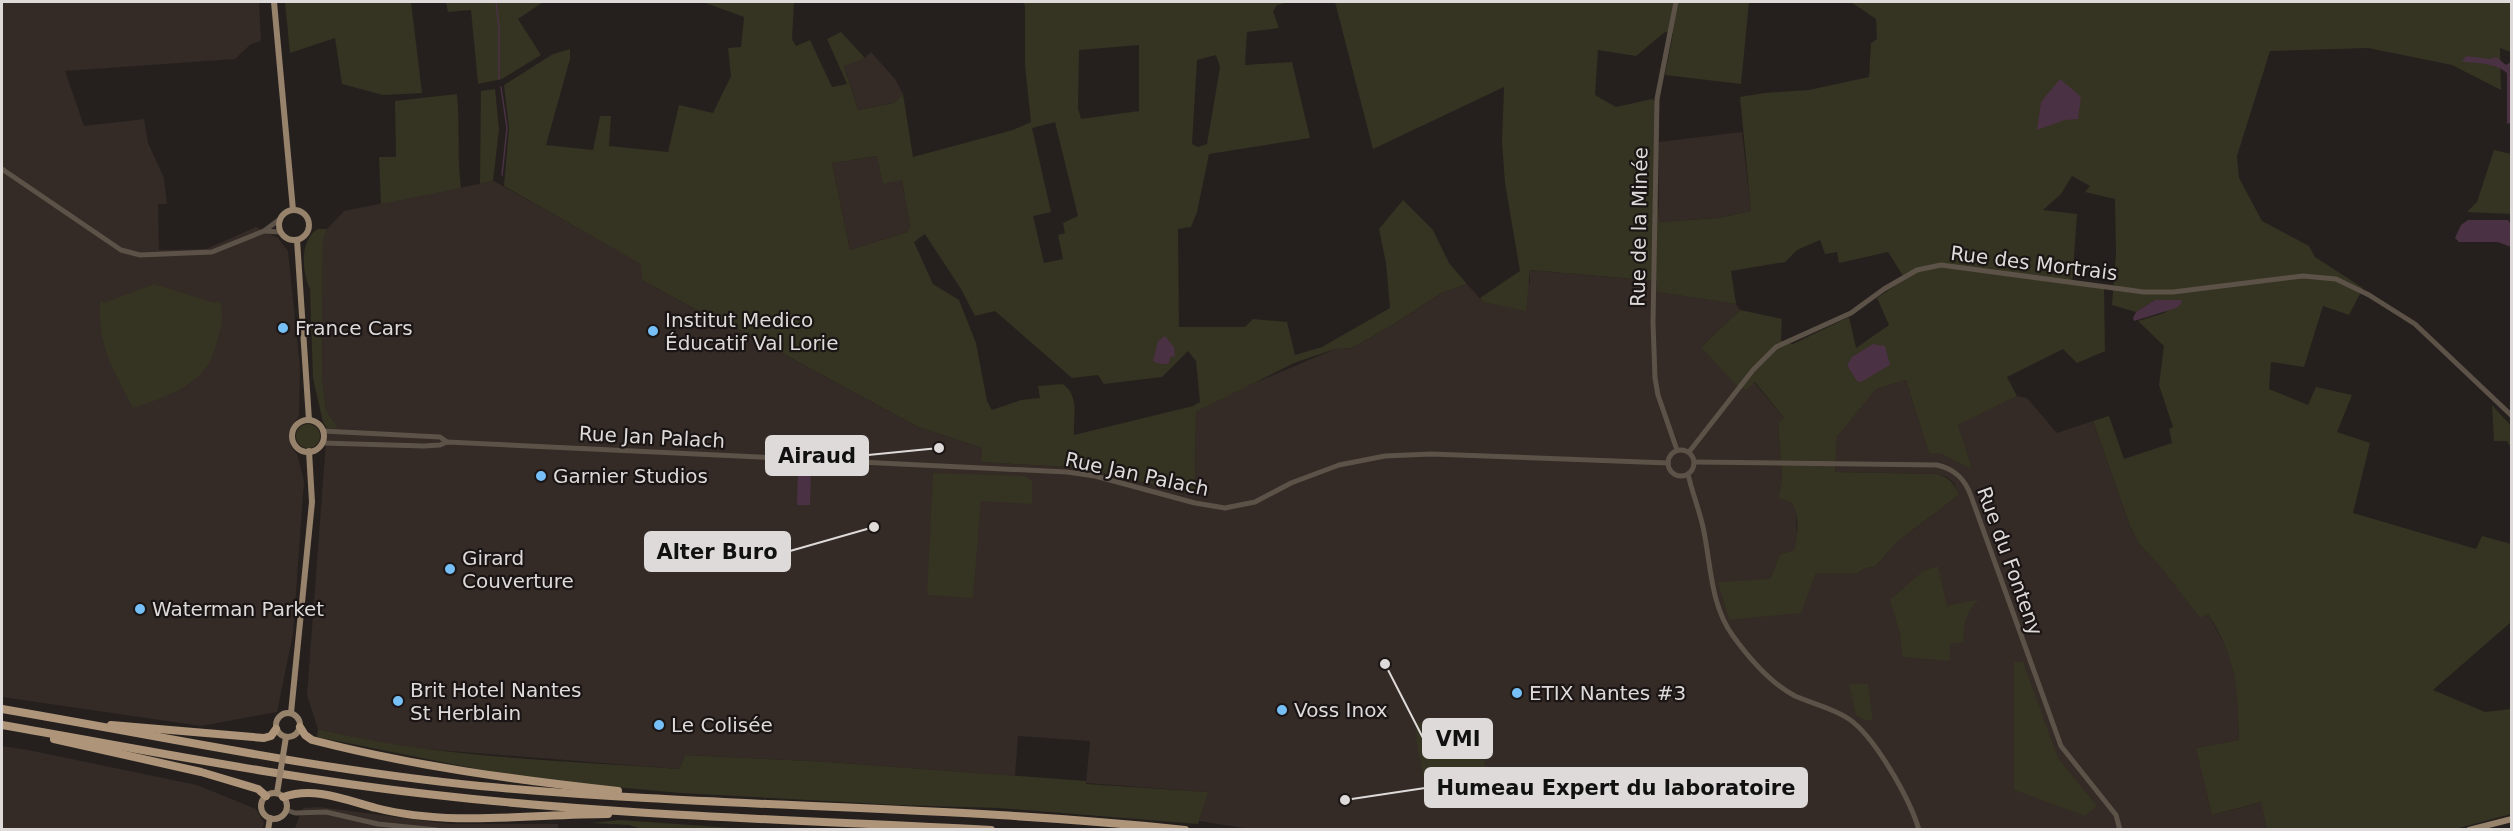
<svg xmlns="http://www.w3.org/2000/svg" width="2513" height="831" viewBox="0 0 2513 831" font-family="'DejaVu Sans',sans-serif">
<rect width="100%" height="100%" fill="#25201e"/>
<g fill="#342a26">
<path d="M2,2H259L261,41L251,44L235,59L65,71L84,126L144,119L148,143L164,178L167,204H158L159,250L206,249L256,227L278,238L288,251L300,367L299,416L290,428L289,434L291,447L297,454L304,481L293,634L277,712L201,726L2,697Z"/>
<path d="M871,52L895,79L903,94L894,103L858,110L844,65L865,58Z"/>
<path d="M1742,132L1751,211L1718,218L1659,222L1658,142Z"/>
<path d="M878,156L902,180L910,227L907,232L850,250L832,163Z"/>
<path d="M494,181L642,264V280L695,309L708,313L918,427L982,448L981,462L1083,468L1195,495L1196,412L1245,387L1335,349L1352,348L1394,324L1441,293L1467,284L1483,302L1530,283V270L1657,281L1658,292L1736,304L1740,310L1701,347L1754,382L1784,418L1778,424L1782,479L1778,498L1792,503L1796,509L1797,539L1794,550L1780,554L1770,579L1722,602L1816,573H1858L1865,568L1875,567L1897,542L1959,495L1954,483L1947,477L1937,474L1835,472L1837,437L1875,389L1906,380L1929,452L1941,454L1971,468L1957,425L2017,396L2027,398L2057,433L2093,421L2130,526L2139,544L2208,614L2229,653L2237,680L2239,740L2197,748L2212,815L2262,802L2267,829H1250L1199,821L1207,792L1086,783L1090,741L1018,736L1015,776L828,762L685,755L679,769L412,748L355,738L318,729L307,695L327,428H337L326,410L322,375L323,241L327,229L344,211Z"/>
<path d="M2,746L28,750L197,785L256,809L264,823L262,829H2Z"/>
<path d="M320,807L449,824H558V830H294L303,808Z"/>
</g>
<g fill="#353321" fill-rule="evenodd">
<path d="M285,2H411L422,93L383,95L342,84L335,38L290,53Z"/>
<path d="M446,2H543L518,19L541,55L502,79L478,84L471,10L448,12Z"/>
<path d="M703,2H794L792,39L796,46L810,40L832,87L847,84L827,39L841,32L865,58L844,66L858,110L894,103L903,94L913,157L1013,130L1031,122L1025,65V6L1023,2H1289L1277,5L1273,11L1279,28L1247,32L1245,65L1292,62L1310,138L1209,154L1197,212L1191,227L1178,229L1179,327H1245L1253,319L1287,322L1295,355L1322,347L1390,308L1386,263L1379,229L1403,200L1433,230L1449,263L1467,284L1441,293L1394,324L1352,348L1335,349L1294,363L1196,412L1195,495L1083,468L981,462L982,448L918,427L708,313L695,309L642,280L641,264L504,186L509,128L504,85L553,54L570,49V59L546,145L593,150L600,116H611L609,146L668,152L679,105L713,113L731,76L728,48L741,47L744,17ZM1139,45V111L1081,119L1078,108L1079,50ZM1216,55L1220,67L1207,144L1198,147L1192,144L1197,60ZM1055,122L1078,216L1063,223L1065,233L1058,235L1063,259L1044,263L1033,216L1051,212L1032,128ZM877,156L883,184L902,180L910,227L907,232L850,250L832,163ZM925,234L961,289L975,316L995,311L1072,378L1098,375L1104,384L1162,377L1188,351L1196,361L1200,402L1193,406L1074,435C1073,416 1080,397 1063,384L1038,386L1040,398L1021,400L992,410L987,401L976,343L959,300L933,284L914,242Z"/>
<path d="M1335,2H1749L1741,84L1665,75L1673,33L1665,32L1636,56L1598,50L1595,95L1616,107L1652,99L1658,104L1657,180L1659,222L1718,218L1751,211L1740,97L1764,93L1809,90L1869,77L1871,43L1877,39L1876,19L1851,2H2511V52L2500,48L2501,90L2452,65L2368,48L2270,51L2237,156L2239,178L2262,221L2309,246L2315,257L2363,288L2349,315L2323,306L2304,367L2271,362L2269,389L2308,405L2316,387L2352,395L2337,432L2370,443L2353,513L2476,549L2482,536L2511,544V622L2433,690L2485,712L2511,709V814L2452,830L2267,829L2261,802L2212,815L2196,748L2239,740C2237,686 2238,662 2208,614L2200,618L2160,566L2139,544L2130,526L2093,421L2109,416L2124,459L2172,443L2169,429L2173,427L2159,385L2164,346L2138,321L2164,313L2182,300H2155L2136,312L2112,305L2116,254L2115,199L2085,192L2090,186L2072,176L2061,194L2043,210L2077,214L2072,284L2104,288L2105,351L2077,363L2063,349L2007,377L2017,396L1958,425L1972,469L1941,454L1929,453L1906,380L1876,389L1837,437L1835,472L1937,474C1950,478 1954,483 1959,495L1897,542L1875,567L1865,568L1858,573H1816L1801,613L1729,620L1718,582L1770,579L1780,554L1794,550C1798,535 1800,516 1792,503L1778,498L1782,479L1778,423L1784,418L1755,382L1746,390L1735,384L1701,347L1740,310L1782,319L1781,341L1793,344L1849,317L1856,348L1889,325L1877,298L1905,279L1888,252L1839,263L1837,252L1825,254L1820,240L1797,250L1785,262L1731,271L1736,304L1657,292V281L1530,270L1526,311L1483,302L1480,298L1520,271L1505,183L1502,142L1504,87L1373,149Z"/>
<path d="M495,89L499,129L493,181L480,184L481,91Z"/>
<path d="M457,94C460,126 457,157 461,188L381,204L379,157H396L395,101Z"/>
<path d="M2494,150L2511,154V214L2467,212L2477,202Z"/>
<path d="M318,229H327L323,241L322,375L326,410L338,428H327L323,422L313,378L310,289C302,272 299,240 318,229Z"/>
<path d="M154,284L215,303L220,301C224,312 222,327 218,338C216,345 214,353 211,360C196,388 160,399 133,408C113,369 97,346 100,300L104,303Z"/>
<path d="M2492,405L2511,426V448L2507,441H2494Z"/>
<circle cx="308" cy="436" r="12"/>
<path d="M933,473L1025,476L1032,481V504L981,501L973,598L927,595Z"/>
<path d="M1938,566L1947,606L1980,599C1966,610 1963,625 1964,642L1950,644V661L1902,657L1900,633L1890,600L1923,571Z"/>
<path d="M2014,662H2023L2058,758L2097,806L2085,816L2014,790Z"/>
<path d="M1849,684H1868L1873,720H1865L1856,715Z"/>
<path d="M1417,722L1447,735L1449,747L1481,742L1487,775L1425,784L1416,740Z"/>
<path d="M318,729C435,758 558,760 679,769L685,755L828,762L1086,781V784L1208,792L1198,824L999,808L898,805L680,793L571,783L512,776L317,737Z"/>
<path d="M620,820L746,829L645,830L629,825L592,823Z"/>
</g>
<g fill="#4b3144">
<path d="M2466,56L2490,59L2496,57L2506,65L2511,62V123L2507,124V73C2496,63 2477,63 2462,62Z"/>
<path d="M2060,79L2081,97L2078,119L2065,120L2037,130L2041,102Z"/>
<path d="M2468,220H2508L2511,225V247L2498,242H2459L2455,238L2461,225Z"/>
<path d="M2155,300H2182L2181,304L2176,308L2134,321L2133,318L2136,312Z"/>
<path d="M1165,336L1174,347L1175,356L1170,357L1169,363C1165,365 1157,364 1153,361L1158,341Z"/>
<path d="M1873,344L1885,346L1890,365L1861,382L1857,381L1847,365L1852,357Z"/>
<path d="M798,469H811L810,505H797Z"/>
</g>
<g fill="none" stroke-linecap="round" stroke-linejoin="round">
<g stroke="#4b3144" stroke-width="1.5">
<path d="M496,2L499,28V79"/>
<path d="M501,87L507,128L502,175"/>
</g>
<g stroke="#5c5247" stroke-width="5">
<path d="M1676,2L1657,99L1653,323L1655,378L1658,395L1677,450"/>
<path d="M2,169L121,250L140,255L212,252L264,231L280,219"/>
<path d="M264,231L280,232"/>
<path d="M323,431L440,437L447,442"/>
<path d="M322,443L424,446L440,445L447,442L1067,472L1095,476L1195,503L1225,508L1255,502L1291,483L1339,465L1385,456L1431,454L1668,463"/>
<circle cx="1681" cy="463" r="13"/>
<path d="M1689,452L1753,370L1776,347L1851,313L1884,289L1917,270L1941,265L2144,292H2173L2303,276L2336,279L2369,295L2415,324L2512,416"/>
<path d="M1695,462L1937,465C1955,469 1965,479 1971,496L2061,746L2116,815L2120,830"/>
<path d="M1688,474C1692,492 1699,509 1703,527C1711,563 1710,605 1733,636C1749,658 1770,683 1795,696C1813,704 1833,708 1849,719C1875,737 1910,799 1919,830"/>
<path d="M286,810L295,813L326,812L378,824L437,830"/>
</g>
<g stroke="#97826b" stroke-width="6">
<path d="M274,2L293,210"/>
<circle cx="294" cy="225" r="15"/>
<path d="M297,240L309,420"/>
<circle cx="308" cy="436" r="16"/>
<circle cx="288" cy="725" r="12"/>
<path d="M291,713L312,502L309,451"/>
<circle cx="274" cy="806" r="13"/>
<path d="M268,830L270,818"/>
<path d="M2469,830L2512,819"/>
</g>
<g stroke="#ae957a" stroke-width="8">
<path d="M2,709C161,736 318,770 480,786C714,808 950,805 1185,830"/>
<path d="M2,725C146,750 290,779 436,795C620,816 806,820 991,830"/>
<path d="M111,725L264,738L271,736L276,729"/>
<path d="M300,727L305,735L312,740C413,766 515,780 618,791"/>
<path d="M54,739L201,772L258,789L266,796"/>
<path d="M283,797C314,786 346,800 376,808C449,827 534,814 608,814"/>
</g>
<path stroke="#97826b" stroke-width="6" d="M277,793L286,737"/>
</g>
<g fill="#76c0f7" stroke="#1b1615" stroke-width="2">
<circle cx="283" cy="328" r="6"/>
<circle cx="653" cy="331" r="6"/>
<circle cx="541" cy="476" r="6"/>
<circle cx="450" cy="569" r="6"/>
<circle cx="140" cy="609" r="6"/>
<circle cx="1517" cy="693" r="6"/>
<circle cx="398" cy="701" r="6"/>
<circle cx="1282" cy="710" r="6"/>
<circle cx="659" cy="725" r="6"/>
</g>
<g text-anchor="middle" stroke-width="4.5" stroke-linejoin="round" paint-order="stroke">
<g font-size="20" fill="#dddad9" stroke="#1b1615">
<text transform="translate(1639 227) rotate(-89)" y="7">Rue de la Minée</text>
<text transform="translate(2034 263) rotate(7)" y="7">Rue des Mortrais</text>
<text transform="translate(652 437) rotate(3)" y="7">Rue Jan Palach</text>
<text transform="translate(1137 474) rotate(12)" y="7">Rue Jan Palach</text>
<text transform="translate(2010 561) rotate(70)" y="7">Rue du Fonteny</text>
</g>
<g font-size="20" fill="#dddad9" stroke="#1b1615" text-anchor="start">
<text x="665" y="327">Institut Medico<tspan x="665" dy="23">Éducatif Val Lorie</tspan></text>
<text x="295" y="335">France Cars</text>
<text x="553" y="483">Garnier Studios</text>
<text x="462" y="565">Girard<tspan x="462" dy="23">Couverture</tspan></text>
<text x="152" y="616">Waterman Parket</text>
<text x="410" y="697">Brit Hotel Nantes<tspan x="410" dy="23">St Herblain</tspan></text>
<text x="1529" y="700">ETIX Nantes #3</text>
<text x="1294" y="717">Voss Inox</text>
<text x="671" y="732">Le Colisée</text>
</g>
</g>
<path fill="none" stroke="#dddad9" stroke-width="2" d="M939 448L868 455M874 527L790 551M1385 664L1423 738M1345 800L1425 788"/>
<g fill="#dddad9" stroke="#1b1615" stroke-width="2">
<circle cx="939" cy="448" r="6"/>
<circle cx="874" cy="527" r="6"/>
<circle cx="1385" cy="664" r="6"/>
<circle cx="1345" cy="800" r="6"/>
</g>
<g fill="#dddad9" stroke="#dddad9" stroke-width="2">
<rect x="766" y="436" width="102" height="39" rx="6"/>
<rect x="645" y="532" width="145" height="39" rx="6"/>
<rect x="1423" y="719" width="69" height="39" rx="6"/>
<rect x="1425" y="768" width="382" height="39" rx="6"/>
</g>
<g font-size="21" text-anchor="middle" font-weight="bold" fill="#111">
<text x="817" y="463">Airaud</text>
<text x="717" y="559">Alter Buro</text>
<text x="1458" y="746">VMI</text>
<text x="1616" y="795">Humeau Expert du laboratoire</text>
</g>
<rect width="2513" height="831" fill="none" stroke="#dddad9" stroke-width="6"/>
</svg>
